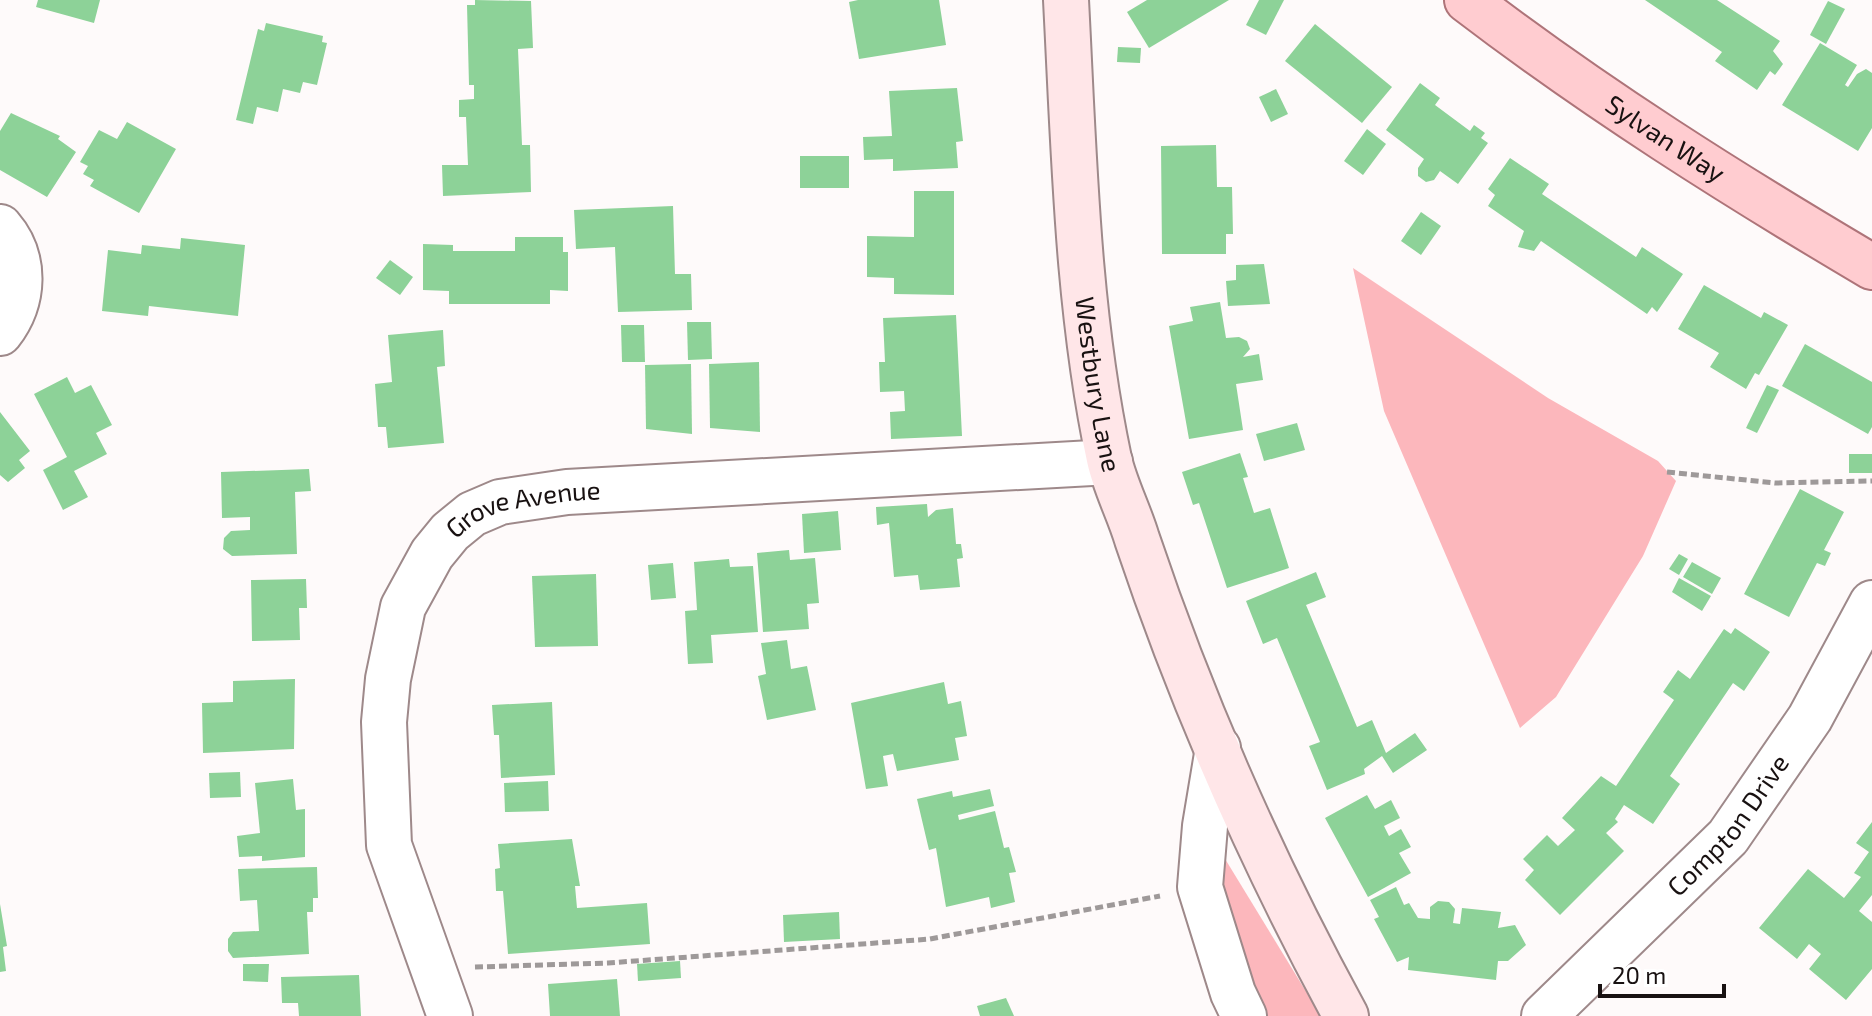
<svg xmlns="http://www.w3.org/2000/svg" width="1872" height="1016" viewBox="0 0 1872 1016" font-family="'Exo 2',sans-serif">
<rect width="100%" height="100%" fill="#fefafa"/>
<g fill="#fcb7bc">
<path d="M1353,268L1548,398L1658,461L1676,481L1643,556L1556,697L1520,728L1384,411Z"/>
<path d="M1219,849L1321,1016H1267L1263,1010L1223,885Z"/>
</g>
<g fill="#8dd298">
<path d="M38,0H100L94,23L36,7Z"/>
<path d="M475,0L531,1L533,48L518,49L522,145H530L531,192L443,196L442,165H468L466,117H459V100L474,99V85H469L467,5H475Z"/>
<path d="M858,0H939L946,45L859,59L849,2Z"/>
<path d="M1147,0H1229L1149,48L1127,12Z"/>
<path d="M1259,0H1284L1266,35L1246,25Z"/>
<path d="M1645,0H1717L1780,41L1773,51L1783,64L1775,75L1770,71L1757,90L1715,61L1722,52Z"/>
<path d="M1828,1L1845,9L1826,44L1810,35Z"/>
<path d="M266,23L323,36L322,42L327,43L317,85L303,82L300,93L283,89L278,112L257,107L253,124L236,120L258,29L264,31Z"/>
<path d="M1315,24L1392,87L1362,123L1285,61Z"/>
<path d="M1820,43L1857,65L1845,85L1848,87L1857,74L1866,69L1872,73V128L1858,151L1782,105Z"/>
<path d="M1118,47L1141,48L1140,63L1117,62Z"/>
<path d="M1420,83L1440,98L1435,105L1470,131L1474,125L1485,133L1481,138L1488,143L1458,184L1440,171L1434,180L1426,182L1418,176V168L1424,159L1386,130Z"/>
<path d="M957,88L963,141L956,142L958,168L893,171V159L864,160L863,137L892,136L889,91Z"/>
<path d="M1276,89L1288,114L1271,122L1259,97Z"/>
<path d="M11,113L60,136L58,139L76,152L47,197L0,170V131Z"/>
<path d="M127,122L176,149L139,213L90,186L94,180L83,174L88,166L80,162L99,130L117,139Z"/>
<path d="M1367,129L1386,144L1363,175L1344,161Z"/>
<path d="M1216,145L1217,187H1232L1233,234H1226V254H1162L1161,146Z"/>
<rect x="800" y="156" width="49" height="32"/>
<path d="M1510,158L1549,184L1542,194L1636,257L1642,247L1683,274L1657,312L1652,307L1647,314L1541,241L1534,251L1518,247L1524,231L1488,206L1495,195L1488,189Z"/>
<path d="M914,191H954V295L894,294V278L867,277V236L914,237Z"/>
<path d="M673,206L675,274H691L692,310L618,312L615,247L576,249L574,210Z"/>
<path d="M1421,212L1441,226L1421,255L1401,241Z"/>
<path d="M515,237H563V252H568V291L550,290V304H449V291L423,290V244L453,245V251H515Z"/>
<path d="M181,238L245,245L238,316L149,306L148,316L102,311L108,250L141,254L142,245L180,249Z"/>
<path d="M390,260L413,277L400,295L376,278Z"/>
<path d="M1264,264L1270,304L1228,306L1226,281L1236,280V265Z"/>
<path d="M1704,285L1761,318L1764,312L1788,325L1759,375L1755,373L1746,389L1710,367L1719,353L1678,329Z"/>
<path d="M1220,302L1226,338L1239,337L1247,341L1250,349L1243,357L1259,354L1263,380L1236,384L1243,430L1189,439L1169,326L1193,321L1190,307Z"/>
<path d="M956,315L962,436L891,439L890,412L905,411L904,391L880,392L879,362H885L883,318Z"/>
<path d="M687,322H711L712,359L688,360Z"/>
<path d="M621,325H644L645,362H622Z"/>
<path d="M443,330L445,366L437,367L444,443L388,448L386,427H378L375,384L392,382L388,335Z"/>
<path d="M1805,344L1872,382V427L1868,434L1782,386Z"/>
<path d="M759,362L760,432L710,428L709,364Z"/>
<path d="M691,364L692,434L646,429L645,365Z"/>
<path d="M67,377L75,393L91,385L112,425L96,433L107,454L74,471L88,497L63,510L43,470L67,457L34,394Z"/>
<path d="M1767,385L1779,390L1757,433L1746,428Z"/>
<path d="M0,412L30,451L19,460L25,468L8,482L0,475Z"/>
<path d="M1297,423L1305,450L1264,461L1256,434Z"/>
<path d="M1240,453L1248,477L1243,478L1254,513L1270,508L1289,568L1227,588L1199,503L1193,505L1182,472Z"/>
<rect x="1849" y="454" width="23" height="19"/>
<path d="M309,469L311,491L295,492L297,554L232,556L223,549L224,538L231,531L250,530V517L222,518L221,472Z"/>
<path d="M1800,489L1844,512L1824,550L1831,553L1825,566L1817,563L1789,617L1744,594Z"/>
<path d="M927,504L928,517L936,510L953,508L956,544H961L963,558L957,559L960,587L920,590L918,575L894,577L889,523L877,525L876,507Z"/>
<path d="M838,511L841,550L804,553L802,514Z"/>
<path d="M789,550L790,560L815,558L819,603L807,604L809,629L763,632L757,553Z"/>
<path d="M1679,554L1688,559L1679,575L1669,569Z"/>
<path d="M729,559L730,567L753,566L758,632L711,635L713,663L688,664L685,611L697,610L694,562Z"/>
<path d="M1692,562L1721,578L1712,594L1683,577Z"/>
<path d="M673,563L676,598L651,600L648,565Z"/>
<path d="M1316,572L1326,597L1306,605L1357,727L1372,720L1386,753L1415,733L1427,750L1393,773L1382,756L1364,769L1365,774L1327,790L1309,746L1320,742L1277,638L1263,644L1246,601Z"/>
<path d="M596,574L598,646L535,647L532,576Z"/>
<path d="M1679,578L1711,596L1702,611L1672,592Z"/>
<path d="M306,579L307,608H299L300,640L252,641L251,580Z"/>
<path d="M1735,628L1770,652L1744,691L1733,683L1670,776L1680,784L1653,824L1624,805L1615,819L1618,822L1606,833L1624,851L1560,915L1525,880L1534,870L1523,859L1547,835L1558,846L1575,830L1562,818L1601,776L1616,786L1674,700L1663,692L1678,670L1690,679L1724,629L1731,634Z"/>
<path d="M787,640L791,669L807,666L816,710L767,720L758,676L766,674L761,643Z"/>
<path d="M295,679L294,749L203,753L202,703L233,702V681Z"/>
<path d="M944,682L948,704L961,701L967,736L955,738L959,760L897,771L893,754L883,756L888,786L866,789L851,703Z"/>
<path d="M552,702L555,775L501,778L499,735H494L492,705Z"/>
<path d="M240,772L241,797L210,798L209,773Z"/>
<path d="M293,779L296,810L305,809V857L262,861V856L239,857L237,836L260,833L255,783Z"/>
<path d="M548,781L549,811L505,812L504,783Z"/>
<path d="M990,789L994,806L958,815L959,820L995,811L1004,848L1009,847L1016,872L1009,873L1015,902L991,908L989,897L946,907L936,848L929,850L917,799L952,791L953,797Z"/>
<path d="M1367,795L1375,809L1391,800L1400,818L1384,826L1389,836L1401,829L1411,847L1399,853L1411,873L1368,897L1325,818Z"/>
<path d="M1872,822V895L1859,911L1872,922V969L1846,1000L1809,969L1821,954L1809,944L1797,959L1759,928L1808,869L1844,898L1861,877L1854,873L1869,852L1856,843Z"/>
<path d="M572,839L580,886H575L577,908L647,903L650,944L508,954L503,891H496L495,869L500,868L498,844Z"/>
<path d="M317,867L318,898H313V912H307L309,954L233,958L228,951V939L233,932L259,931L257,900L240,901L238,869Z"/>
<path d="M1396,887L1404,905L1409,903L1418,918L1430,919V907L1438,901L1449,902L1455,909L1453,923L1460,924L1462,908L1501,912L1498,928L1515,925L1526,945L1508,961H1498L1496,980L1408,970L1409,957L1397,962L1374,919L1379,917L1370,900Z"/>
<path d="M0,904L7,946L3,947L6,971L0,972Z"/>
<path d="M839,912L840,939L784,942L783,915Z"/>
<path d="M680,961L681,978L638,981L637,964Z"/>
<path d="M243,964H269L268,982L243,981Z"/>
<path d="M359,975L361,1016H299L298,1003H282L281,977Z"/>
<path d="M617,979L620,1016H550L548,984Z"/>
<path d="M1006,998L1014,1016H980L977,1006Z"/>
</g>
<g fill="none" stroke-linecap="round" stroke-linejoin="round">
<g stroke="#9e898a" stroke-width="48">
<g id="street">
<path d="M0,227C27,258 25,301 0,333"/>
<path d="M1218,748L1205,826L1200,887L1233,993L1244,1016"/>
<path id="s1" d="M450,1016L389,845L384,722L388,679L403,607L432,554L450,532L472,514L500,502L567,492L1110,462"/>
<path id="s2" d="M1544,1016L1728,837L1810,718L1872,603"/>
</g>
</g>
<g stroke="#9e898a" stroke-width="48">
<g id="secondary">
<path id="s3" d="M1066,0C1074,152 1077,309 1109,459C1115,486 1129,512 1137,539C1192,703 1263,864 1346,1016"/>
</g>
</g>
<g stroke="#ae7479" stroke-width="48">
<g id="primary">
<path id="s4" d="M1467,0C1595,98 1733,185 1872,267"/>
</g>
</g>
<g stroke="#9e9999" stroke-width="5" stroke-dasharray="8 4" stroke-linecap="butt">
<path d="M1667,472L1775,483L1872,481"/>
<path d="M475,967L608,963L930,939L1160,896"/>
</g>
<use href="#street" stroke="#fff" stroke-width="44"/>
<use href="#secondary" stroke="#ffe6e8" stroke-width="44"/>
<use href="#primary" stroke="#ffccd0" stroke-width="44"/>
</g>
<g text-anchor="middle" stroke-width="6" stroke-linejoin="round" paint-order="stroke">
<g font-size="26" fill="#181111" stroke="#fff">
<text dy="9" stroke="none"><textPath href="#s4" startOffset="242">Sylvan Way</textPath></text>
<text dy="9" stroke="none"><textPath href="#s3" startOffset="386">Westbury Lane</textPath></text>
<text dy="9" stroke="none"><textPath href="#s1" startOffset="590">Grove Avenue</textPath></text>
<text dy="9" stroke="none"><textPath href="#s2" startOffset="266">Compton Drive</textPath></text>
</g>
</g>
<path d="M1600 984v12h124v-12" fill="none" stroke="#181111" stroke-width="4"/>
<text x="1612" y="984" font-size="24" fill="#181111" stroke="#ffffff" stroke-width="6" paint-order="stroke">20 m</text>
</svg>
